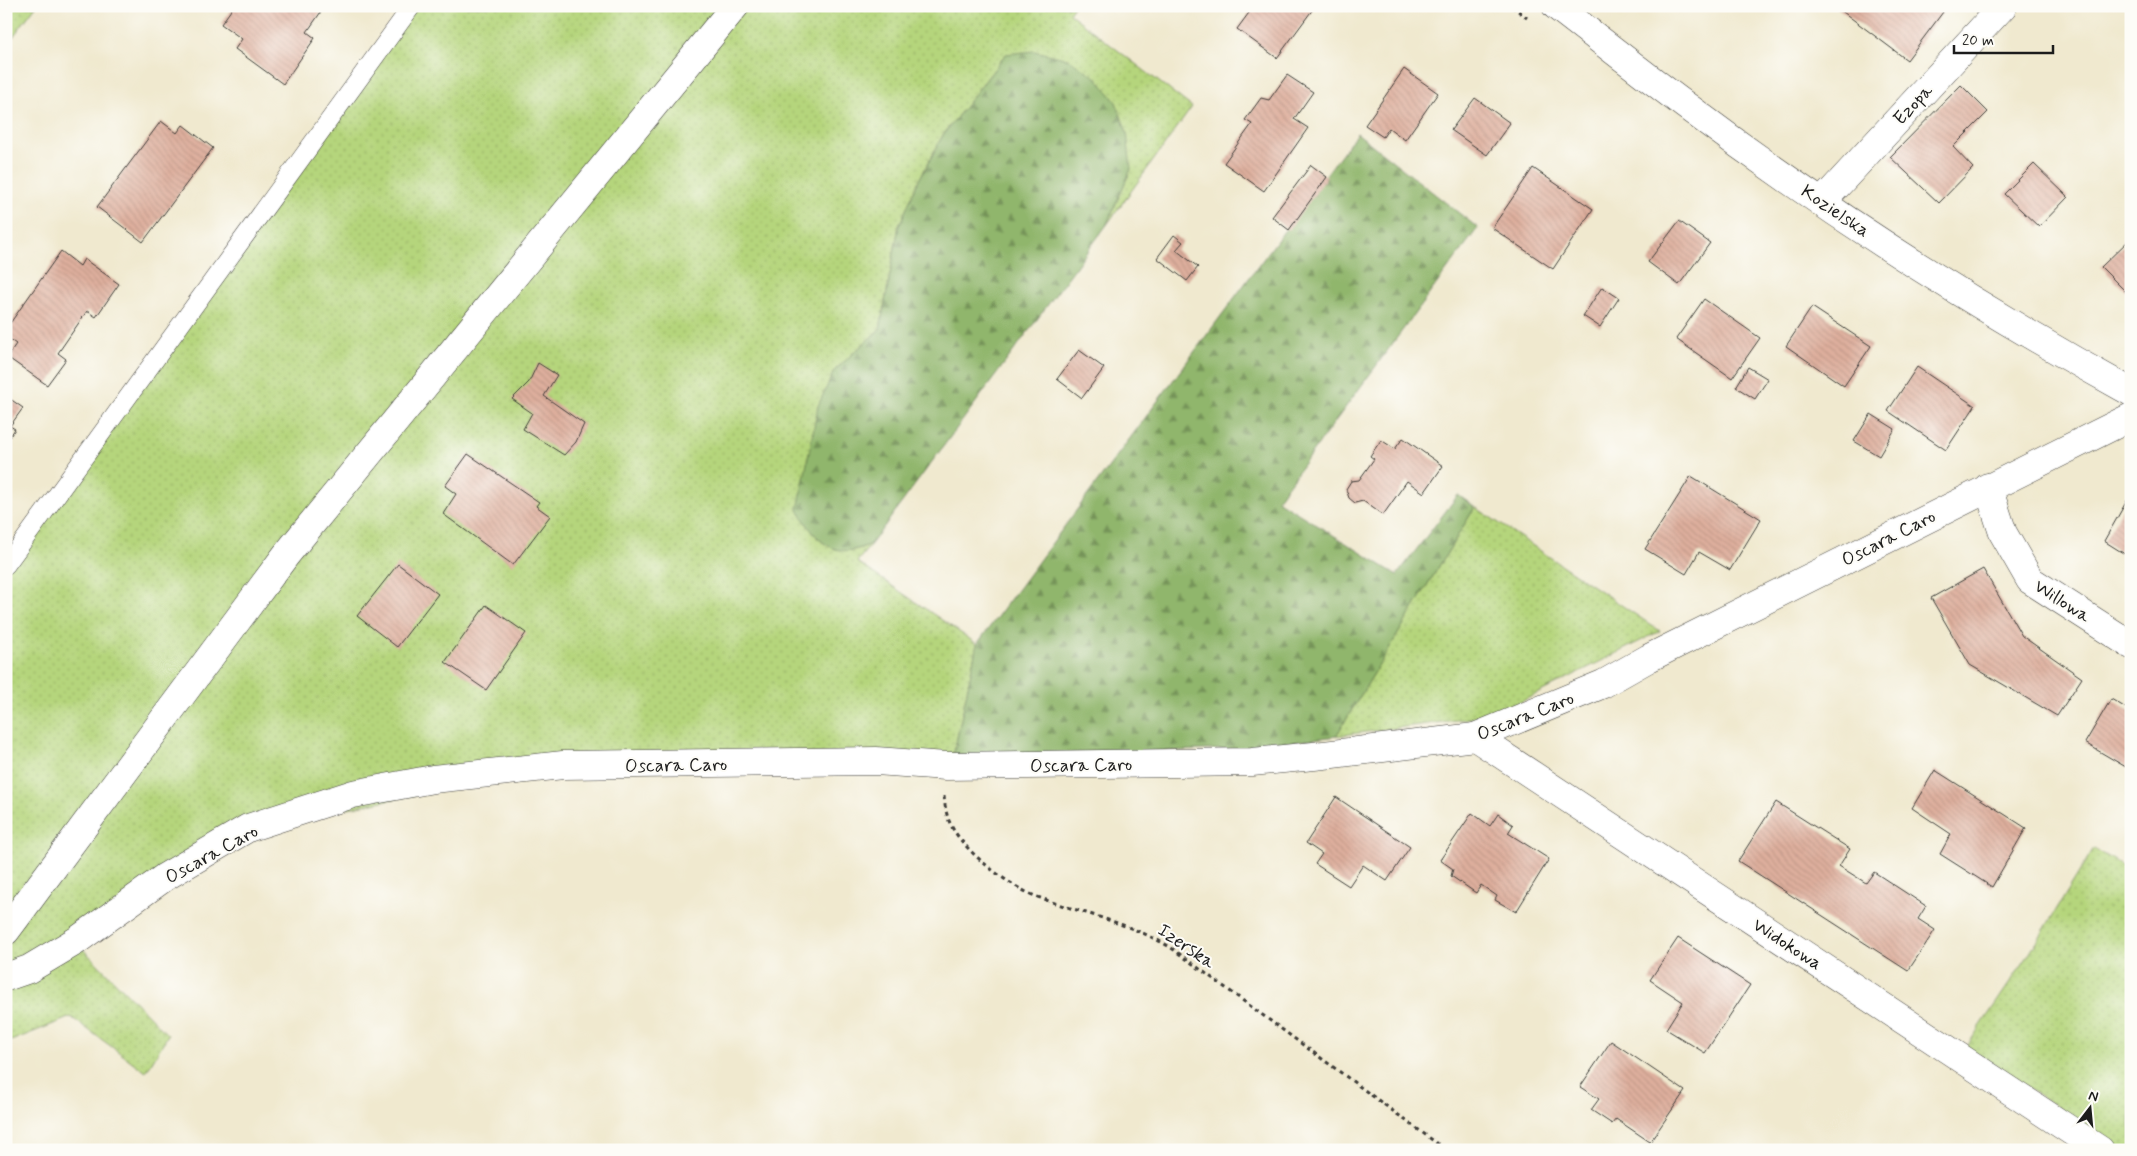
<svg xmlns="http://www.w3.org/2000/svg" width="2137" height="1156" viewBox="0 0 2137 1156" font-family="Mynerve,sans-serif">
<defs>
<pattern id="grass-dots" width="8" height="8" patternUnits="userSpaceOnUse" patternTransform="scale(1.25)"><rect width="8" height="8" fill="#b5d57c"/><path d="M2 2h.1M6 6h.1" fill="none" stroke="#9bb66b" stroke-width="1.8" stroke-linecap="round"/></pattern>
<pattern id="forest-firs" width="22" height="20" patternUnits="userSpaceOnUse" patternTransform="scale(1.25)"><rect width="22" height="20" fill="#90b66c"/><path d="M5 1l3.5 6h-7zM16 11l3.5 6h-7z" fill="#759358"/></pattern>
<pattern id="building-back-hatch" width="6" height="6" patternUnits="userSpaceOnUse" patternTransform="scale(1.25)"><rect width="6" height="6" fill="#deaf9d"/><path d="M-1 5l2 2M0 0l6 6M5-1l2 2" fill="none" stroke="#be9687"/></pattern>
</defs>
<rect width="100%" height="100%" fill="#fdfcf7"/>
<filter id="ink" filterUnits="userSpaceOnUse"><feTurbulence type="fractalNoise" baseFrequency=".02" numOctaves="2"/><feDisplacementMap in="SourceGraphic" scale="10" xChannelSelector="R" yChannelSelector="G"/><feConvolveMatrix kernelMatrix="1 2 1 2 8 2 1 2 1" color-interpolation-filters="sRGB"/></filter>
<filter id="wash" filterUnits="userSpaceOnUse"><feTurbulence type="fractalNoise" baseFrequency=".0096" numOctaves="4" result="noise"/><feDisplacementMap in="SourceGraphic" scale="20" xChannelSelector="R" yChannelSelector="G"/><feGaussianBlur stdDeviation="1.12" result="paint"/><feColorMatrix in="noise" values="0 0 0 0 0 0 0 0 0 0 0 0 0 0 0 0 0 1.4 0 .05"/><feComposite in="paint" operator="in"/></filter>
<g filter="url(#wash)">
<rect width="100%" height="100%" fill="#f0e9cf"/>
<g fill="url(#grass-dots)" stroke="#68784c">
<path d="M6,6H36L6,46Z"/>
<path d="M412,6H1074L1069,13L1192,107L1106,226L1131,169L1006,54L943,135L918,182L899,226L880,329L834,371L817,538C838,552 849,555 872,543L857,562L977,644L953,757L563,765L248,828L76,942L168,1035L146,1072L71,1017L6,1043V565Z"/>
<path d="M1475,507L1660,631L1511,707L1472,718L1336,736Z"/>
<path d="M2094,848L2131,871V1150H2120L1967,1046L2028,956Z"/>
</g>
<g fill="url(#forest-firs)" stroke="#566944">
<path d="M1034,51L1069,59L1097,78L1116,102L1127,133L1131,169L1106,226L872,543C835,563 816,541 798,510L818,406L834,371L880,329L899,226L918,182L943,135L1006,54Z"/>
<path d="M1357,133L1478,228L1277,500L1397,575L1458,495L1475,507L1336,736L1240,749L953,757L977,644Z"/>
</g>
<g id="blocks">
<g fill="url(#building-back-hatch)">
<path d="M234,6H325L307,32L315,38L283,84L235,49L242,39L221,24Z"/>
<path d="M1254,6H1310L1313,9L1277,58L1237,29Z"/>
<path d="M1835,6H1936L1943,12L1907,60Z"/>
<path d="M1404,69L1438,93L1405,140L1389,128L1383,137L1365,125Z"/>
<path d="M1287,75L1313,92L1294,119L1308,128L1264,191L1224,163L1252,124L1245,120L1261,98L1269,100Z"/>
<path d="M1961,85L1988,112L1953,147L1973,168L1939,203L1890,157Z"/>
<path d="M1475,98L1510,123L1487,155L1451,130Z"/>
<path d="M161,121L177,133L183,125L213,148L143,242L97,207Z"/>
<path d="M2034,164L2068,197L2039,227L2004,194Z"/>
<path d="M1311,165L1327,177L1289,230L1272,217Z"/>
<path d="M1533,168L1593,209L1553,269L1492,228Z"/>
<path d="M1679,221L1710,243L1679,285L1648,262Z"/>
<path d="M1174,235L1183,242L1176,250L1198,267L1187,281L1157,258Z"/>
<path d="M2131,238V297L2101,267Z"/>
<path d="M61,251L80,266L84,259L119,284L96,317L87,311L58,353L66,359L47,385L7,357L16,344L6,337V329Z"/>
<path d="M1602,287L1619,298L1600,327L1583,316Z"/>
<path d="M1704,299L1760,338L1732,378L1676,339Z"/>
<path d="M1812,307L1871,346L1844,386L1786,346Z"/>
<path d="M1079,350L1104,368L1082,398L1057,379Z"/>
<path d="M538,363L557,375L544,396L584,424L576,442L564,455L523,429L532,413L512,399L529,382Z"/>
<path d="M1748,367L1768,379L1755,399L1736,387Z"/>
<path d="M1917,367L1975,406L1946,450L1888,411Z"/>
<path d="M6,396L23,408L10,426L15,429L6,442Z"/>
<path d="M1871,414L1895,429L1879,456L1854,441Z"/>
<path d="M1403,438L1443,466L1424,493L1407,481L1383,515L1363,501L1355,503L1349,498L1346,489L1351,481L1359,480L1374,459L1370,456L1381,440L1395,449Z"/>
<path d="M468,454L539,502L536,506L550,516L513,565L443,514L456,494L445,486Z"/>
<path d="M1691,476L1761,519L1730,570L1699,552L1686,574L1645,549Z"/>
<path d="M2129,497L2131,499V558L2104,541Z"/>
<path d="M398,564L438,594L397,647L357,616Z"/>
<path d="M1983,569L2022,636L2082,678L2057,716L1970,665L1931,598Z"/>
<path d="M486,605L526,633L486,690L445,662Z"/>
<path d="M2111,699L2131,711V770L2085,743Z"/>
<path d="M1935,770L2026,828L1992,887L1940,854L1951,834L1912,808Z"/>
<path d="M1336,797L1410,847L1387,881L1363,865L1349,886L1315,864L1322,854L1306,843Z"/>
<path d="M1776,802L1850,849L1839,866L1866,883L1874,872L1926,906L1918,919L1935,930L1908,971L1738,861Z"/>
<path d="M1472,813L1490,826L1498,814L1513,825L1508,833L1549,859L1516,912L1495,900L1497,896L1481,885L1476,893L1451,876L1453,869L1440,860Z"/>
<path d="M1678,938L1750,985L1705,1053L1666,1029L1683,1002L1650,980Z"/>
<path d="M1611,1041L1685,1091L1650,1142L1616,1119L1612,1124L1591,1110L1599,1099L1580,1087Z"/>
</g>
</g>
</g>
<g filter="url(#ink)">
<use href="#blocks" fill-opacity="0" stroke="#3c3b37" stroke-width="1"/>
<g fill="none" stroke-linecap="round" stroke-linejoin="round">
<g stroke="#3c3b37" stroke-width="19">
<path id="service" d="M6,565L412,6"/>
</g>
<g stroke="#3c3b37" stroke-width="29">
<g id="minor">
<path d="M1822,202L2003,6"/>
<path d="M1988,487L2003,533L2030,580L2131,645"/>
<path d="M1475,737L2100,1150"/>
<path d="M6,931L286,555L735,6"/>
<path d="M6,977L29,969L76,941L165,877L248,828L353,794L433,779L563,765L876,761L946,766L1252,762L1324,755L1475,737L1603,684L1649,658L2131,417"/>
</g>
</g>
<g stroke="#3c3b37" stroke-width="29">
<path id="tertiary" d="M1556,6C1599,39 1642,73 1685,105C1826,211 1976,307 2131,392"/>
</g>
<g stroke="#3c3b37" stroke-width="3" stroke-dasharray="4 4" stroke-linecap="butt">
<path d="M1512,6L1527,18"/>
<path d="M944,796C945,808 947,819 953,829C968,854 1008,885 1035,896C1080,913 1128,922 1170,947L1446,1150"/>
</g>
<use href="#service" stroke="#fff" stroke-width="18"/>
<use href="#minor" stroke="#fff" stroke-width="28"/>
<use href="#tertiary" stroke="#fff" stroke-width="28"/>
</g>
</g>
<g text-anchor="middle" stroke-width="4" stroke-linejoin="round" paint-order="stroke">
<g font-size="19" fill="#1c1c1c" stroke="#fdfcf7">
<text transform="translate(1912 104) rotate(-47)" y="7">Ezopa</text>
<text transform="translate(1836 210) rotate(34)" y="7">Kozielska</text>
<text transform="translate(1888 537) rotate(-27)" y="7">Oscara Caro</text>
<text transform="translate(2063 600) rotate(33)" y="7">Willowa</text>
<text transform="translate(1525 715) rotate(-22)" y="7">Oscara Caro</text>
<text transform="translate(676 764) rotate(-1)" y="7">Oscara Caro</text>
<text transform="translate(1081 764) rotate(-1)" y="7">Oscara Caro</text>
<text transform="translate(211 853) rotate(-29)" y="7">Oscara Caro</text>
<text transform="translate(1788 943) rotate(33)" y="7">Widokowa</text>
<text transform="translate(1187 945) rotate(34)" y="7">Izerska</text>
</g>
</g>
<rect width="2137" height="1156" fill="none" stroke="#fdfcf7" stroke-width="25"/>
<g transform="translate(2090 1108) rotate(16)" stroke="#fdfcf7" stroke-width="4" paint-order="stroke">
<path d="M0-4L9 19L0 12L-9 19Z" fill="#1c1c1c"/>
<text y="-8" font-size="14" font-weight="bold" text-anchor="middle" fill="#1c1c1c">N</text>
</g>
<path d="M1954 45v8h99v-8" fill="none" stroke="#1c1c1c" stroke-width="2.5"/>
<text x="1962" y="45" font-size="15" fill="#1c1c1c" stroke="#fdfcf7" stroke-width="4" paint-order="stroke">20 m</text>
</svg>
